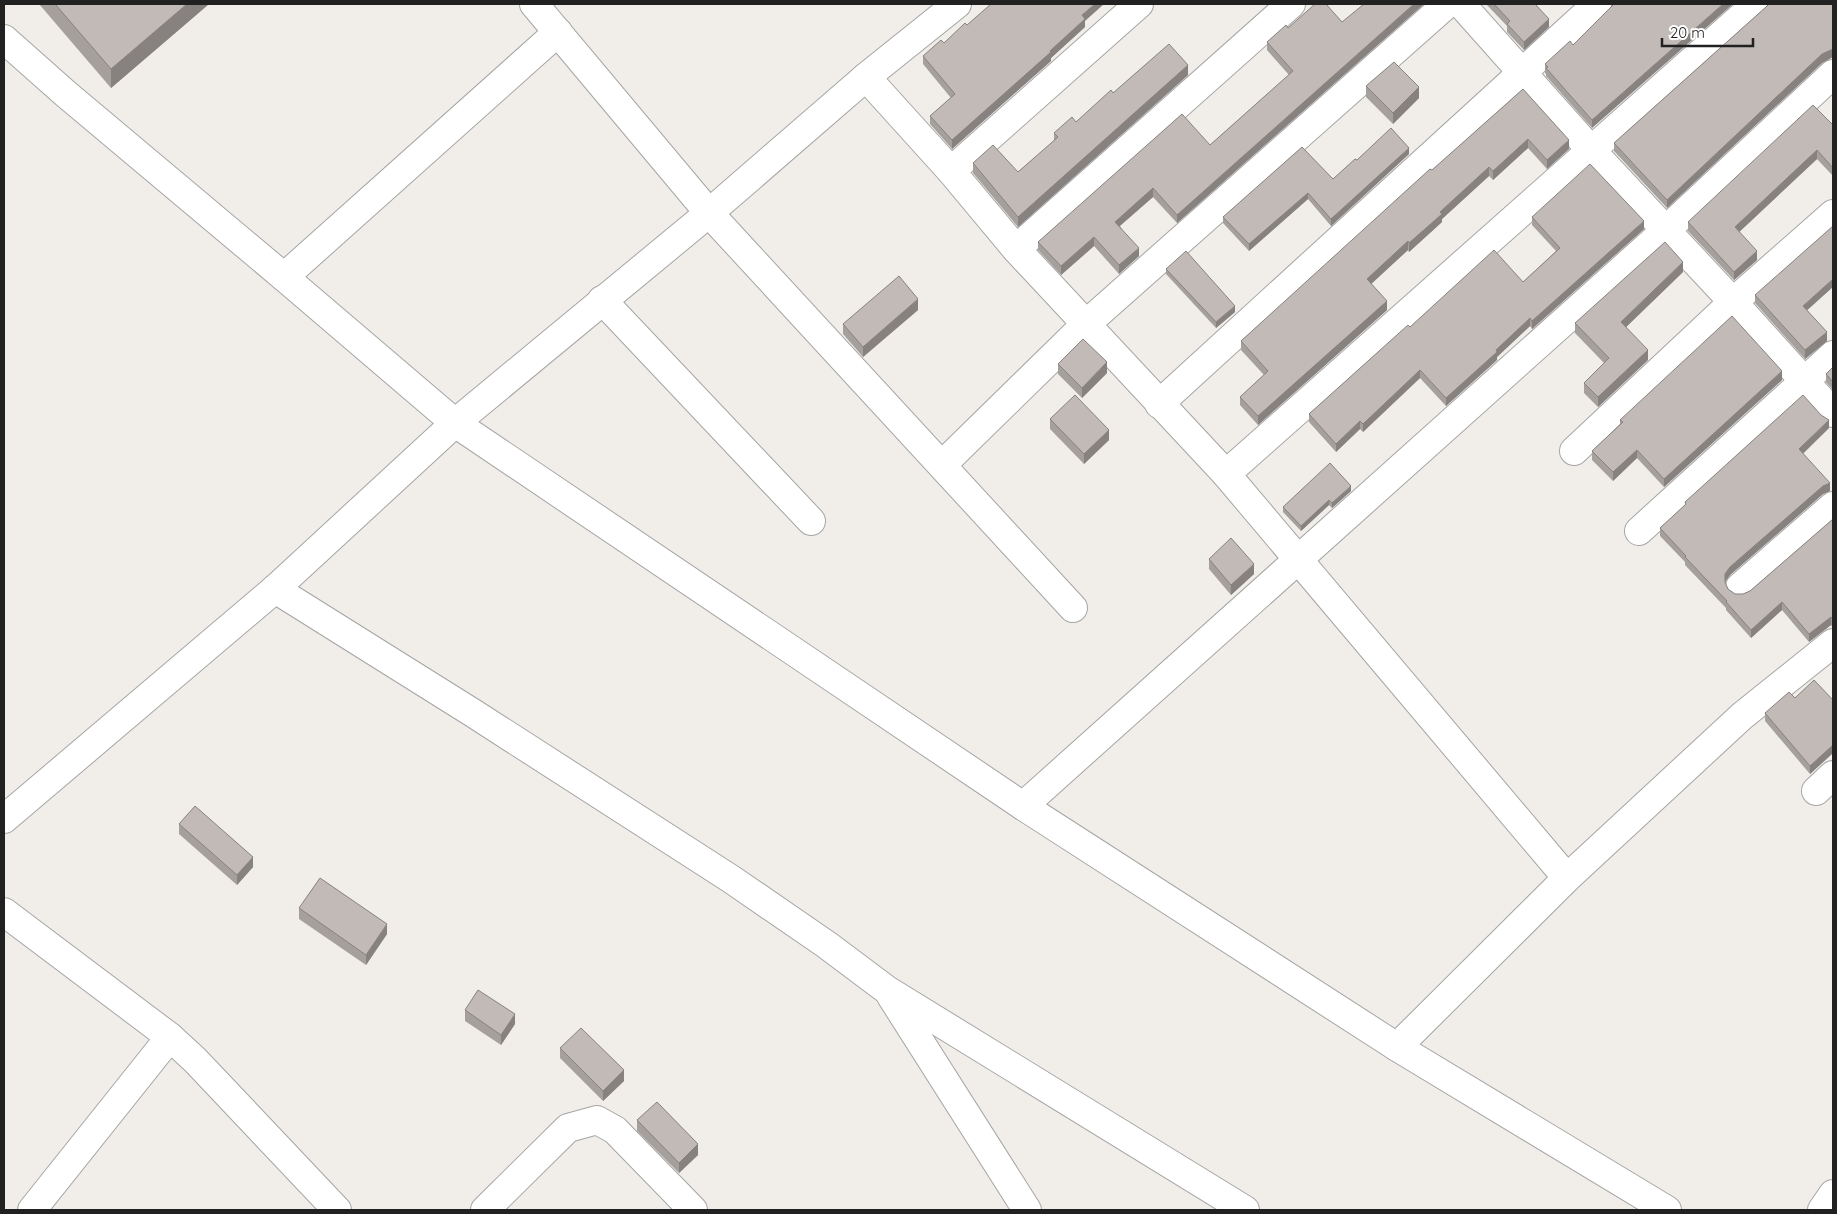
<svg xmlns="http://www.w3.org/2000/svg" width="1837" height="1214" viewBox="0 0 1837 1214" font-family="Quicksand,sans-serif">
<rect width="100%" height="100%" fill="#f1eee9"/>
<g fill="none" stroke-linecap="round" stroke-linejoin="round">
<g stroke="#a5a5a5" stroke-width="30">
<g id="minor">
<path d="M534,4L709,213L1073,608"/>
<path d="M1461,4L1591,150L1733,302L1833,413"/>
<path d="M4,39L66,94L284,277L455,423L1023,806L1397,1047L1667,1210"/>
<path d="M866,77L951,171L1016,249L1226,474L1567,878"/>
<path d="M951,171L1139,4"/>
<path d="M1016,249L1291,4"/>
<path d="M284,277L558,32"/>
<path d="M602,300L811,521"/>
<path d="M1159,404L1597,4"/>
<path d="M1574,451L1733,302L1833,214"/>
<path d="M942,465L1085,325L1447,4"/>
<path d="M1226,474L1756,4"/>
<path d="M1639,531L1833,355"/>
<path d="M1740,587L1833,506"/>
<path d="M275,589L473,713L731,879L827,945L887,990L1245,1210"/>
<path d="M1816,791L1833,775"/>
<path d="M1023,806L1666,230L1833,74"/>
<path d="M4,819L275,589L455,423L709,213L866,77L957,4"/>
<path d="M4,912L170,1037L32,1210"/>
<path d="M891,996L1027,1210"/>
<path d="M170,1037L195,1060L337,1210"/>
<path d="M1397,1047L1567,878L1742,716L1833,643"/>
<path d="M485,1210L568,1128L597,1120L615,1130L693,1210"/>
<path d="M1822,1210L1833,1194"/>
</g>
</g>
<use href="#minor" stroke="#fff" stroke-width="28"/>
</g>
<g fill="#a6a09d">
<path d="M39,4H209L111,88Z"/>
<path d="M1423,4L1177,223L1153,197L1120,226L1139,256L1119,274L1094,246L1061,275L1038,250V242L1210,145L1289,75L1267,50V42L1288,28L1342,22Z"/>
<path d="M1486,4H1535L1549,27L1524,50L1507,32V26Z"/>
<path d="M1614,4L1592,128L1546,76V74L1545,73V64L1573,45Z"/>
<path d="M1766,7L1833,57L1822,63L1667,208L1614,151V143Z"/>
<path d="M1085,21V27L1051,58V61L952,149L930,124V116L951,98L923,64V56L944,43L967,25Z"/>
<path d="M1188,75L1018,227L973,173V163L1018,172L1054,141V133L1076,122L1113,93Z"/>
<path d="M1366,86L1419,98L1393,124L1366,97Z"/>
<path d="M1523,89L1569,149L1547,169L1528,148L1493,180L1489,176L1442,219V222L1409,252L1408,250L1371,283L1387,310L1258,425L1240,405V397L1264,375L1241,350V341Z"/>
<path d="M1833,125V176L1817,159L1739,232L1757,260L1734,280L1688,231V222Z"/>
<path d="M1409,154L1331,226L1308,199L1249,251L1223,223V217L1333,179L1357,160Z"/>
<path d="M1532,217L1644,229L1532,329L1530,326L1497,357V360L1446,406L1420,378L1363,432L1360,429L1336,452L1309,422V414L1410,327L1523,282L1556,251L1532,225Z"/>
<path d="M1166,269L1235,312L1216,328L1166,274Z"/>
<path d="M1683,272L1626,327L1648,360L1598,407L1584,393V383L1604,363L1575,333V323Z"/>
<path d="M1755,295L1808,311L1827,341L1805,359L1755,303Z"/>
<path d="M918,310L863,357L843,334V324Z"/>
<path d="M1058,364L1107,373L1082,398L1058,374Z"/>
<path d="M1833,367V390L1826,382V374Z"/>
<path d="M1782,380L1664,487L1637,458L1613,481L1592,460V451L1620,424V420Z"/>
<path d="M1050,419L1109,440L1084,464L1050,429Z"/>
<path d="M1829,428L1803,454L1830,491L1823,494L1730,575L1725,582L1728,589L1735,594H1743L1750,591L1833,519V628L1831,625L1809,642L1782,610L1751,638L1726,610V608L1685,565V562L1660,536V528L1685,505V502Z"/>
<path d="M1351,491L1332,508L1329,505L1301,531L1283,512V507Z"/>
<path d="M1209,559L1254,574L1231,595L1209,569Z"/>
<path d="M1795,698L1833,700V753L1810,774L1765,721V713Z"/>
<path d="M179,824L253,867L237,885L179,834Z"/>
<path d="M299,908L387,934L366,965L299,919Z"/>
<path d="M465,1010L515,1024L501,1045L465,1021Z"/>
<path d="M560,1048L624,1081L603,1101L560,1058Z"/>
<path d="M637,1120L698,1155L679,1173L637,1131Z"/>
</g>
<g fill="#87827f">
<path d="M187,4H209L111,88V69Z"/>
<path d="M1095,4H1104L1085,21V27L1051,58V61L952,149V140L1050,51L1082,15Z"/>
<path d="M1414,4H1423V5L1177,223V215Z"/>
<path d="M1723,4H1733L1592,128V120Z"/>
<path d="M1549,19V27L1524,50V42Z"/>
<path d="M1833,49V57L1822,63L1667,208V200L1822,54Z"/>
<path d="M1188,65V75L1018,227V217Z"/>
<path d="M1419,87V98L1393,124V113Z"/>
<path d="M1528,139V148L1493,180V171Z"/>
<path d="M1569,140V149L1547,169V160Z"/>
<path d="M1409,148V154L1331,226V219Z"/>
<path d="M1817,150V159L1735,236V227Z"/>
<path d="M1489,167V176L1442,219V222L1409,252V243L1440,212Z"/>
<path d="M1153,188V197L1115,230V222Z"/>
<path d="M1308,193V199L1249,251V244Z"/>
<path d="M1644,221V229L1532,329V321Z"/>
<path d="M1094,237V246L1061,275V266Z"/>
<path d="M1408,241V250L1367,288V279Z"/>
<path d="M1139,248V256L1119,274V265Z"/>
<path d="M1757,251V260L1734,280V272Z"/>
<path d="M1683,262V272L1621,332V322Z"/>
<path d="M1833,279V287L1803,314V306Z"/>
<path d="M918,299V310L863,357V347Z"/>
<path d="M1387,301V310L1258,425V416Z"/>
<path d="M1235,306V312L1216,328V322Z"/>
<path d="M1530,318V326L1497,357V360L1446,406V398L1496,350Z"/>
<path d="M1827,332V341L1805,359V350Z"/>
<path d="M1648,350V360L1598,407V397Z"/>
<path d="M1107,362V373L1082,398V388Z"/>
<path d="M1420,370V378L1363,432V424Z"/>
<path d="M1782,371V380L1664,487V479Z"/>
<path d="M1829,420V428L1799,457V449Z"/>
<path d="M1360,421V429L1336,452V444Z"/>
<path d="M1109,430V440L1084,464V454Z"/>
<path d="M1637,450V458L1613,481V472Z"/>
<path d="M1830,483V491L1823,494L1730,575L1725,582V590V574L1730,567L1823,486Z"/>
<path d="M1351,486V491L1332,508V503Z"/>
<path d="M1329,500V505L1301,531V526Z"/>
<path d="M1254,564V574L1231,595V585Z"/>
<path d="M1782,602V610L1751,638V630Z"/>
<path d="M1831,617V625L1809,642V634Z"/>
<path d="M1833,745V753L1810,774V766Z"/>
<path d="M253,857V867L237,885V875Z"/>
<path d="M387,924V934L366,965V955Z"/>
<path d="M515,1014V1024L501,1045V1035Z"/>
<path d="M624,1070V1081L603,1101V1091Z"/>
<path d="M698,1144V1155L679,1173V1163Z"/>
</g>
<g fill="#c1bab6" stroke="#87827f">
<path d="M55,4H187L111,69Z"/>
<path d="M991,4H1095L1082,15L1085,19L1050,51L1051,52L952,140L930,116L955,94L923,56L941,40L944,43L965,23L967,25Z"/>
<path d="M1315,4H1326L1342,22L1364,4H1414L1177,215L1153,188L1115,222L1139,248L1119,265L1094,237L1061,266L1038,242L1182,114L1210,145L1293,71L1267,42L1286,25L1288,28Z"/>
<path d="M1494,4H1535L1549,19L1524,42L1507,24L1510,21Z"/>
<path d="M1614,4H1723L1592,120L1546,68L1548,67L1545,64L1570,41L1573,45Z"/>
<path d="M1769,4H1833V49L1822,54L1667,200L1614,143L1766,7Z"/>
<path d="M1169,44L1188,65L1018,217L973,163L993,145L1018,172L1058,137L1054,133L1072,117L1076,122L1111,90L1113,93Z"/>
<path d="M1394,62L1419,87L1393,113L1366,86Z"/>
<path d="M1523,89L1569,140L1547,160L1528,139L1493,171L1489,167L1440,212L1442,214L1409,243L1408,241L1367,279L1387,301L1258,416L1240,397L1268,371L1241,341L1430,169L1432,170Z"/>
<path d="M1813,105L1833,125V168L1817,150L1735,227L1757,251L1734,272L1688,222Z"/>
<path d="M1391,128L1409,148L1331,219L1308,193L1249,244L1223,217L1302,147L1333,179L1355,159L1357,160Z"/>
<path d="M1590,164L1644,221L1532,321L1530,318L1496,350L1497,352L1446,398L1420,370L1363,424L1360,421L1336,444L1309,414L1408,325L1410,327L1494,250L1523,282L1560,248L1532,217Z"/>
<path d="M1833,226V279L1803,306L1827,332L1805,350L1755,295Z"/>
<path d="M1665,242L1683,262L1621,322L1648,350L1598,397L1584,383L1609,358L1575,323Z"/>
<path d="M1186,251L1235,306L1216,322L1166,269Z"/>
<path d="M899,276L918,299L863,347L843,324Z"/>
<path d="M1732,316L1782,371L1664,479L1637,450L1613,472L1592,451L1623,422L1620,420Z"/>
<path d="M1083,339L1107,362L1082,388L1058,364Z"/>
<path d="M1833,367V382L1826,374Z"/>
<path d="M1075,395L1109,430L1084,454L1050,419Z"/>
<path d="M1803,395L1821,415L1829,420L1799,449L1830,483L1823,486L1730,567L1725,574V582L1728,589L1735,594H1743L1750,591L1833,519V620L1831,617L1809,634L1782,602L1751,630L1726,602L1727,601L1685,557L1686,556L1660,528L1686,504L1685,502Z"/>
<path d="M1330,463L1351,486L1332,503L1329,500L1301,526L1283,507Z"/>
<path d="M1231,538L1254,564L1231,585L1209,559Z"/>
<path d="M1814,680L1833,700V745L1810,766L1765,713L1789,692L1795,698Z"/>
<path d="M195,806L253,857L237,875L179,824Z"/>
<path d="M320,878L387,924L366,955L299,908Z"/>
<path d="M478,990L515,1014L501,1035L465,1010Z"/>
<path d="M581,1028L624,1070L603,1091L560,1048Z"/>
<path d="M657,1102L698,1144L679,1163L637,1120Z"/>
</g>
<rect width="1837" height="1214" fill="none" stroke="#212121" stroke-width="10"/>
<path d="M1662 38v8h91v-8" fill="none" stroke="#212121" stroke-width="2.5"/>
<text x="1670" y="38" font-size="15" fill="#212121" stroke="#ffffff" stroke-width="4" paint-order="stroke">20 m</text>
</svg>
